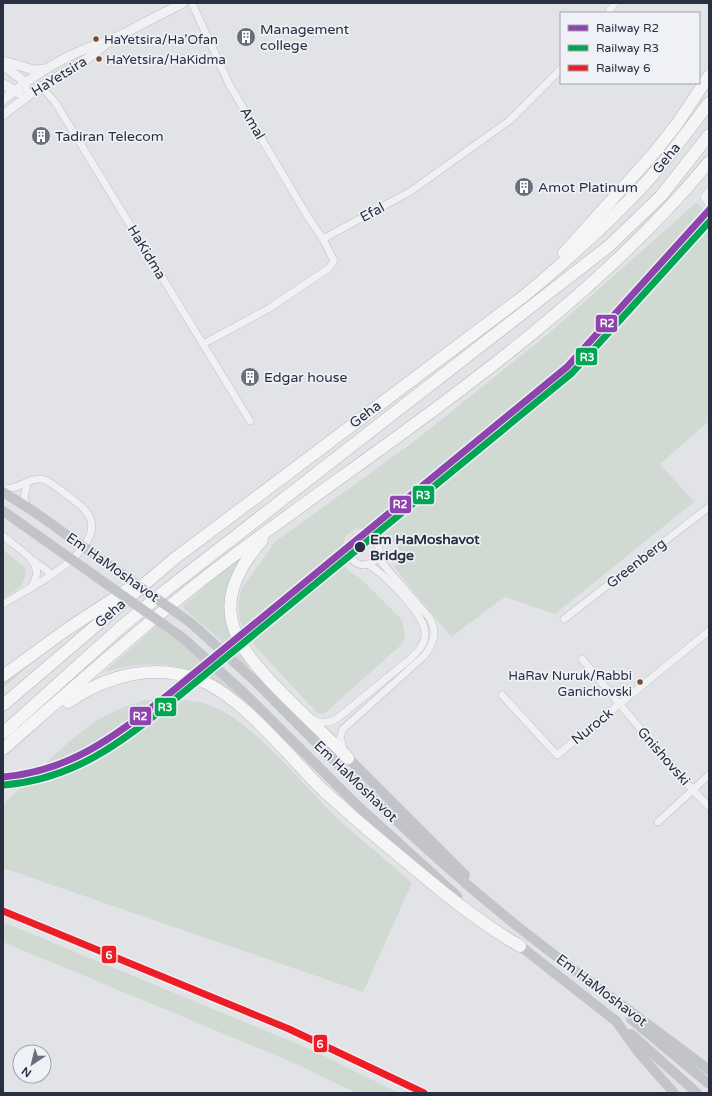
<svg xmlns="http://www.w3.org/2000/svg" width="712" height="1096" viewBox="0 0 712 1096" font-family="'Varela Round',sans-serif">
<rect width="100%" height="100%" fill="#e1e3e7"/>
<g fill="#d1dad2">
<path d="M697,202L709,216V421L660,464L694,502L555,614L505,597L451,637L394,567L406,557L388,536L356,528L345,537L340,560L350,572L360,578L402,620L405,636L402,644L325,713L318,714L256,647L240,622L238,604L242,588L275,542L416,440L548,334Z"/>
<path d="M3,550L26,568C25,587 18,589 3,598Z"/>
<path d="M241,555L244,561C228,610 214,621 253,663L247,668L217,637L182,607Z"/>
<path d="M159,624L179,640L249,702L241,704C229,695 217,685 204,677C173,659 137,663 104,672Z"/>
<path d="M28,660L30,664L3,688V678Z"/>
<path d="M145,700C166,700 189,698 209,705C251,719 305,787 338,819C362,841 388,861 412,883L363,992L3,868V804C33,777 61,745 95,722C110,712 128,705 145,700Z"/>
<path d="M3,922L312,1050L399,1093H356L294,1063L3,942Z"/>
</g>
<g fill="none" stroke-linecap="round" stroke-linejoin="round">
<g stroke="#bfc1c5" stroke-width="8">
<g id="minor">
<path d="M192,3L229,84L308,217L323,239L334,261L329,268L268,309L203,344"/>
<path d="M608,13L615,3"/>
<path d="M37,89L45,91L55,102L250,421"/>
<path d="M709,191L704,197L709,204"/>
<path d="M323,239L411,191L510,120L561,69"/>
<path d="M27,483L24,498L27,508"/>
<path d="M3,489C17,490 29,478 41,479C50,480 68,496 76,502C130,540 29,588 3,604"/>
<circle cx="364" cy="550" r="15"/>
<path d="M3,536C18,549 48,563 32,585"/>
<path d="M34,561L52,574"/>
<path d="M564,619L709,507"/>
<path d="M582,659L680,776L709,807"/>
<path d="M502,695L557,755L709,631"/>
<path d="M312,719C321,725 330,723 339,717L410,659C417,652 426,644 425,633C425,614 384,574 368,564"/>
<path d="M343,749L340,738L343,729L424,656C434,643 438,631 429,617L382,563L378,556"/>
<path d="M658,822L709,775"/>
</g>
</g>
<g stroke="#bfc1c5" stroke-width="10">
<g id="tertiary">
<path d="M3,61L34,70L45,69"/>
<path d="M3,65L25,82V88"/>
<path d="M3,84L19,93"/>
<path d="M3,100C33,75 68,53 105,42"/>
<path d="M3,115L37,89L88,58L111,40L183,3"/>
</g>
</g>
<g stroke="#b3b6bc" stroke-width="13">
<g id="trunk">
<path d="M564,253L654,153L677,124L709,76"/>
<path d="M262,540C206,606 231,642 285,696C306,717 327,737 348,758"/>
<path d="M3,676L66,630L130,588"/>
<path d="M68,702C107,675 154,663 199,680C241,695 290,758 323,790C349,814 376,837 403,859C441,891 477,921 520,946"/>
<path d="M3,705L174,559L524,296C565,262 604,227 640,189C665,163 687,132 709,103"/>
<path d="M3,733L120,628L165,591L609,246L661,196L709,135"/>
<path d="M3,749C82,680 160,610 244,548C403,430 582,316 709,162"/>
</g>
</g>
<use href="#minor" stroke="#f1f1f3" stroke-width="7"/>
<use href="#tertiary" stroke="#f1f1f3" stroke-width="9"/>
<g stroke="#c2c4c9" stroke-width="10">
<path d="M3,492L33,511"/>
<path d="M3,511L23,525"/>
<path d="M255,681C324,751 394,822 469,886C545,952 629,1009 709,1070"/>
<path d="M243,692L359,807L457,896"/>
<path d="M348,758L465,875"/>
<path d="M515,942L616,1021L639,1053L674,1093"/>
<path d="M631,1019L709,1084"/>
<path d="M631,1034L697,1093"/>
</g>
<use href="#trunk" stroke="#f5f5f6" stroke-width="12"/>
<g stroke="#c2c4c9" stroke-width="10">
<path d="M33,511L191,623L255,681"/>
<path d="M23,525L183,638L243,692"/>
</g>
<g stroke="#eff1f6" stroke-width="10">
<path id="rail-1" d="M3,777C72,771 116,735 169,694L567,367L709,210"/>
</g>
<g stroke="#eff1f6" stroke-width="10">
<path id="rail-2" d="M4,785C75,779 120,743 174,700L572,373L709,222"/>
</g>
<g stroke="#eff1f6" stroke-width="10">
<path id="rail-3" d="M3,911L289,1029L424,1093"/>
</g>
<use href="#rail-1" stroke="#8e44ad" stroke-width="7"/>
<use href="#rail-2" stroke="#00a651" stroke-width="7"/>
<use href="#rail-3" stroke="#ed1d26" stroke-width="7"/>
</g>
<defs>
<g id="building-disc" transform="scale(1)"><circle r="9.5" fill="#686e7a" stroke="#eff1f6"/><path d="M-4-6H4V6H1V3H-1V6H-4ZM-2.5-4.3h1.7v1.8h-1.7ZM.8-4.3h1.7v1.8H.8ZM-2.5-1h1.7V.8h-1.7ZM.8-1h1.7V.8H.8Z" fill="#fff"/></g>
</defs>
<g fill-rule="evenodd">
<use href="#building-disc" x="246" y="37"/>
<use href="#building-disc" x="41" y="136"/>
<use href="#building-disc" x="524" y="187"/>
<use href="#building-disc" x="250" y="377"/>
</g>
<g fill="#7a4b2a" stroke="#eff1f6" stroke-width="1.5">
<circle cx="96" cy="39" r="3.5"/>
<circle cx="99" cy="59" r="3.5"/>
<circle cx="640" cy="682" r="3.5"/>
</g>
<circle fill="#272f40" stroke="#eff1f6" stroke-width="1.5" cx="360" cy="547" r="6"/>
<g text-anchor="middle" stroke-width="3.5" stroke-linejoin="round" paint-order="stroke">
<g font-size="13" fill="#272f40" stroke="#eff1f6" text-anchor="start">
<text x="104" y="44">HaYetsira/Ha'Ofan</text>
<text x="106" y="64">HaYetsira/HaKidma</text>
<text x="632" y="680" text-anchor="end">HaRav Nuruk/Rabbi<tspan x="632" dy="16">Ganichovski</tspan></text>
</g>
<g font-size="14" fill="#272f40" stroke="#eff1f6" text-anchor="start">
<text x="260" y="34">Management<tspan x="260" dy="16">college</tspan></text>
<text x="55" y="141">Tadiran Telecom</text>
<text x="538" y="192">Amot Platinum</text>
<text x="264" y="382">Edgar house</text>
</g>
<g font-size="14" fill="#272f40" stroke="#eff1f6">
<text transform="translate(59 76) rotate(-32)" y="5">HaYetsira</text>
<text transform="translate(253 123) rotate(60)" y="5">Amal</text>
<text transform="translate(666 158) rotate(-51)" y="5">Geha</text>
<text transform="translate(372 212) rotate(-28)" y="5">Efal</text>
<text transform="translate(147 252) rotate(59)" y="5">HaKidma</text>
<text transform="translate(365 414) rotate(-37)" y="5">Geha</text>
<text transform="translate(636 563) rotate(-38)" y="5">Greenberg</text>
<text transform="translate(113 567) rotate(35)" y="5">Em HaMoshavot</text>
<text transform="translate(110 613) rotate(-41)" y="5">Geha</text>
<text transform="translate(592 726) rotate(-39)" y="5">Nurock</text>
<text transform="translate(664 756) rotate(49)" y="5">Gnishovski</text>
<text transform="translate(356 781) rotate(44)" y="5">Em HaMoshavot</text>
<text transform="translate(602 990) rotate(37)" y="5">Em HaMoshavot</text>
</g>
<g font-size="14" font-weight="bold" fill="#272f40" stroke="#eff1f6" text-anchor="start">
<text x="370" y="544">Em HaMoshavot<tspan x="370" dy="16">Bridge</tspan></text>
</g>
</g>
<g stroke="#eff1f6" stroke-width="1.5">
<rect x="595" y="314" width="23" height="19" rx="4" fill="#8e44ad"/>
<rect x="575" y="347" width="23" height="19" rx="4" fill="#00a651"/>
<rect x="412" y="485" width="23" height="20" rx="4" fill="#00a651"/>
<rect x="389" y="495" width="23" height="19" rx="4" fill="#8e44ad"/>
<rect x="154" y="697" width="23" height="20" rx="4" fill="#00a651"/>
<rect x="129" y="706" width="23" height="20" rx="4" fill="#8e44ad"/>
<rect x="101" y="945" width="16" height="19" rx="4" fill="#ed1d26"/>
<rect x="313" y="1034" width="15" height="19" rx="4" fill="#ed1d26"/>
</g>
<g font-size="11" text-anchor="middle" font-weight="bold" fill="#fff">
<text x="607" y="327">R2</text>
<text x="587" y="361">R3</text>
<text x="423" y="499">R3</text>
<text x="400" y="508">R2</text>
<text x="165" y="711">R3</text>
<text x="140" y="720">R2</text>
<text x="109" y="959">6</text>
<text x="320" y="1048">6</text>
</g>
<rect width="712" height="1096" fill="none" stroke="#272f40" stroke-width="8"/>
<rect x="560" y="12" width="140" height="72" fill="#eff1f6" stroke="#9fa3ad"/>
<rect x="568" y="25" width="20" height="6" fill="#8e44ad" stroke="#9fa3ad"/>
<text x="596" y="32" font-size="12" fill="#272f40">Railway R2</text>
<rect x="568" y="45" width="20" height="6" fill="#00a651" stroke="#9fa3ad"/>
<text x="596" y="52" font-size="12" fill="#272f40">Railway R3</text>
<rect x="568" y="65" width="20" height="6" fill="#ed1d26" stroke="#9fa3ad"/>
<text x="596" y="72" font-size="12" fill="#272f40">Railway 6</text>
<g transform="translate(32 1064) rotate(215)"><circle r="19" fill="#eff1f6" stroke="#9fa3ad"/>
<path d="M0-3L7 15L0 10L-7 15Z" fill="#686e7a"/>
<text y="-6" font-size="11" font-weight="bold" text-anchor="middle" fill="#272f40">N</text>
</g>
</svg>
